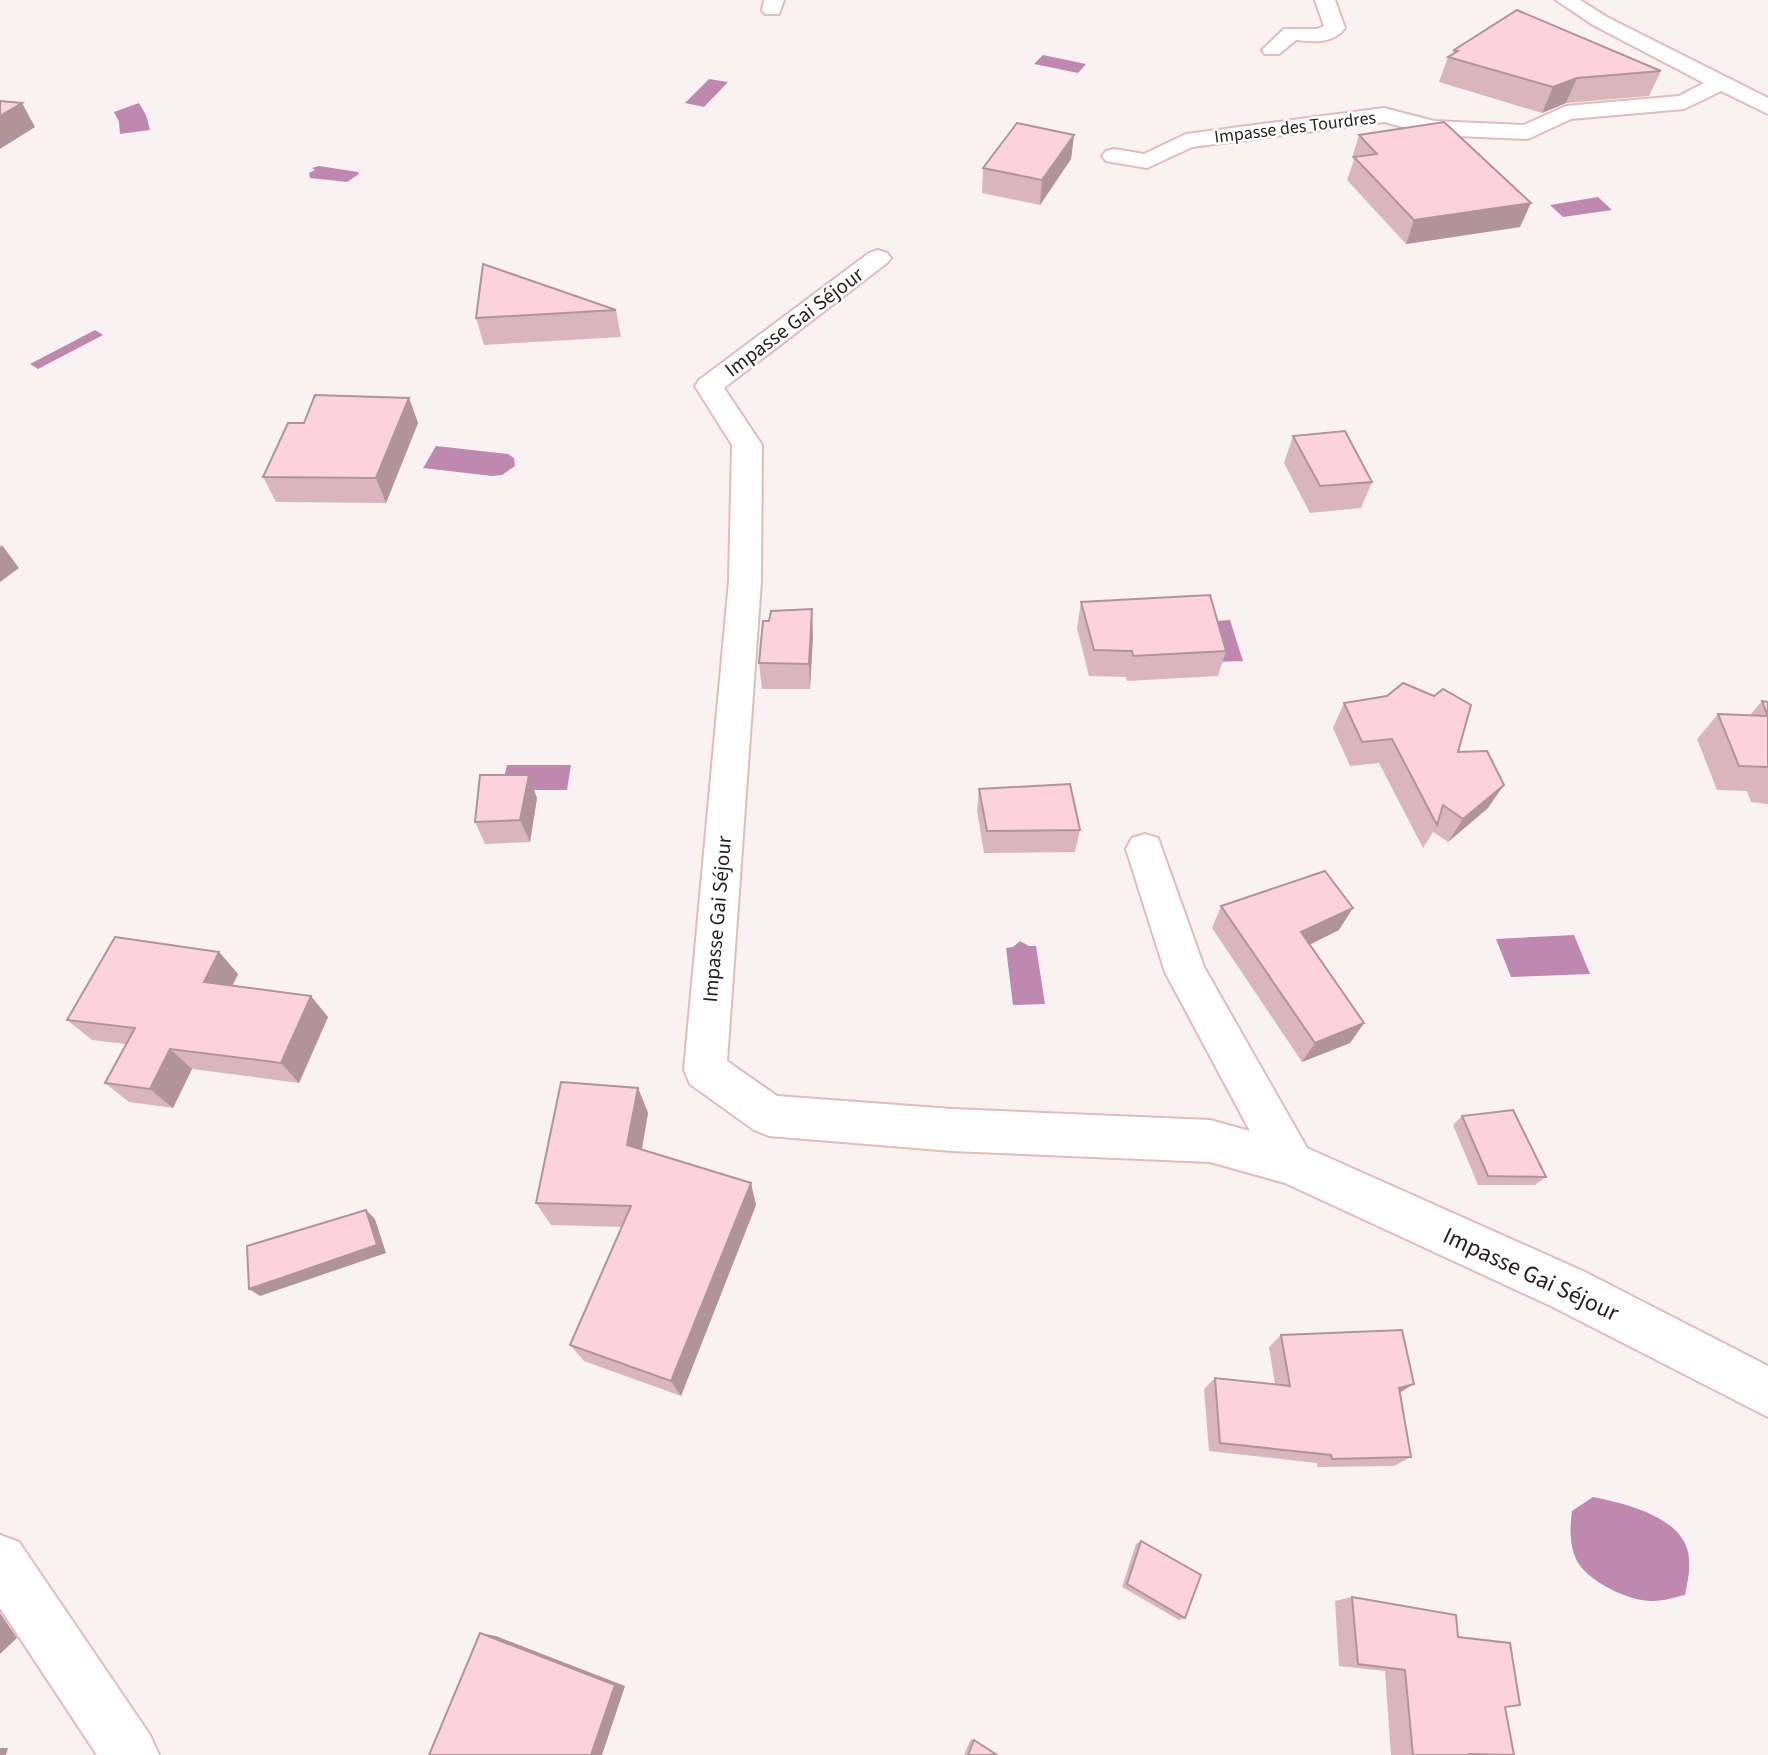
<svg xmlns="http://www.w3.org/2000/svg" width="1768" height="1755" viewBox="0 0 1768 1755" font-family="'Source Sans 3',sans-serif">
<rect width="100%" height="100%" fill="#faf2f2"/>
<g fill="#be88af">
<path d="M1043,55L1086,64L1078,73L1034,64Z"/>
<path d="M709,79L728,82L704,107L685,103Z"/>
<path d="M139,103L146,115L150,130L120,134L119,122L114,112Z"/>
<path d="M319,166L358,172L359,174L347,182L310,178L309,173L315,170L312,168Z"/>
<path d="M1598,197L1612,210L1563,217L1550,205Z"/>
<path d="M95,330L103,335L38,369L30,364Z"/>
<path d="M436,446L508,454L514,458L515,466L502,475L492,476L423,468Z"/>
<path d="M1230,620L1243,661L1216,662L1203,622Z"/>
<path d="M507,765H571L567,790H501Z"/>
<path d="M1574,935L1590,974L1511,977L1496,939Z"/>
<path d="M1020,941L1029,946H1036L1045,1004L1013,1005L1006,948L1013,947Z"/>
<path d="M1593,1497C1623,1503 1680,1516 1688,1552C1691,1567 1688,1580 1685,1595C1675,1597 1664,1601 1653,1601C1630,1602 1586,1581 1576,1559C1569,1543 1570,1527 1572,1511Z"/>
</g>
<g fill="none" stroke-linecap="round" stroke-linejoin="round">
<g stroke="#e2bcbb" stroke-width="4">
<g id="street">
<path d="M764,0H784L779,14H765L762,10Z"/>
<path d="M1315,0H1335L1345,28C1333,44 1314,42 1296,40L1279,54H1265L1262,50L1284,29H1317L1324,26Z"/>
<path d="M1556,0H1580L1607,17L1768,98V114L1721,91L1684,109L1571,119L1528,139L1433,135L1384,122L1192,147L1147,168L1106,161L1102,156L1106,151L1114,149L1144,154L1186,134L1384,108L1434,121L1524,125L1566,106L1679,96L1704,83L1593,25Z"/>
<path d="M878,250L887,253L891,258L887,263L724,388L762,445L761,581L727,1061L777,1096L952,1109L1210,1120L1250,1131L1165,972L1126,849L1132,838L1145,834L1158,838L1204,967L1307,1148L1585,1272L1768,1366V1417L1551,1306L1285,1183L1210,1162L952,1151L769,1136L754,1130L690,1084L684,1070L729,581L732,445L695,386L699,380L869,253Z"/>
<path d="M0,1535L19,1542L150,1735L159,1755H97L0,1608Z"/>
</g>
</g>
<use href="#street" fill="#fff" fill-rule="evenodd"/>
</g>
<g fill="#dab5c0">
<path d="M1454,50L1661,71L1649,96L1566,103L1542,113L1439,82L1448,57L1453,54Z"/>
<path d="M1074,135L1071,159L1040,205L982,193L983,168Z"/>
<path d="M1359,135L1520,227L1406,244L1347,180L1354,160L1352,158Z"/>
<path d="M616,310L621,337L484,345L476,318Z"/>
<path d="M409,398L418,423L386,503L276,502L263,477L304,423Z"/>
<path d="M1293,436L1372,482L1361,508L1310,513L1284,463Z"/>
<path d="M1081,602L1226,651L1218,676L1127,681L1126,677L1089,676L1077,628Z"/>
<path d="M813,635L810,689H762L759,663Z"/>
<path d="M1762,701L1768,702V804L1751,802L1747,791L1717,790L1697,739L1718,714L1750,715Z"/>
<path d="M1344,703L1458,752L1488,808L1448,842L1433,832L1423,848L1379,763L1350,766L1333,728Z"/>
<path d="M979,789L1080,830L1075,852L984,853L977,811Z"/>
<path d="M537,798L530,842L485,844L475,822Z"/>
<path d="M1221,906L1339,930L1310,945L1364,1023L1350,1043L1302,1062L1212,928Z"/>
<path d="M219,952L238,974L232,986L328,1017L299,1083L192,1069L173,1108L129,1102L105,1083L126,1044L92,1040L67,1020Z"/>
<path d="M638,1088L648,1113L642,1150L756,1205L681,1396L584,1361L570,1345L622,1227L551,1225L536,1203Z"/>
<path d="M1462,1116L1546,1177L1535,1185H1478L1453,1125Z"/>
<path d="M1281,1335L1414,1384L1400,1392L1411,1457L1394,1466L1317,1467V1463L1209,1451L1204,1389L1215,1378L1275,1384L1269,1347Z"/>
<path d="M1141,1541L1185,1618L1179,1620L1122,1587L1136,1544Z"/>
<path d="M1352,1597L1458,1637L1505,1707L1469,1754V1755H1391L1385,1671L1339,1666L1335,1601Z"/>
<path d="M971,1739L974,1740L997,1755H964Z"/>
</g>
<g fill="#b1939c">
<path d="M1577,78L1566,103L1542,113L1553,87Z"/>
<path d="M22,103L35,127L0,149V116Z"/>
<path d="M1074,135L1071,159L1040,205L1042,180Z"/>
<path d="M1531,203L1520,227L1406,244L1414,220Z"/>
<path d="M409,398L418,423L386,503L376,478Z"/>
<path d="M2,545L19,568L0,582V547Z"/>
<path d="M812,609L813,635L810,689L809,664Z"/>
<path d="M529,775L537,798L530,842L520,820Z"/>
<path d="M1504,785L1488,808L1448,842L1463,819Z"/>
<path d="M1353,908L1339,930L1290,954L1301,932Z"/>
<path d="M219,952L238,974L224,1003L204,982Z"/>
<path d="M311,996L328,1017L299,1083L281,1063Z"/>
<path d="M1364,1023L1350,1043L1302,1062L1315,1043Z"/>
<path d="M170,1049L192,1069L173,1108L150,1089Z"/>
<path d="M638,1088L648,1113L638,1169L627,1145Z"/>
<path d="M751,1183L756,1205L681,1396L671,1381Z"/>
<path d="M366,1210L375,1219L386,1253L260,1296L249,1289Z"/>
<path d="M1414,1384L1397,1394L1399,1388Z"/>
<path d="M0,1613L17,1638L0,1654Z"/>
<path d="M480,1633L496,1636L625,1686L602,1755H591Z"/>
<path d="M0,1748H8L6,1755H0Z"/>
</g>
<g fill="#fdd2df" stroke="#b1939c" stroke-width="2">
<path d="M1517,10L1661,71L1577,78L1553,87L1448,57L1458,51L1454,50Z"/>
<path d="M0,101L22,103L0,116Z"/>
<path d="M1444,122L1531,203L1414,220L1354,157L1377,154L1359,135Z"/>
<path d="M1017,123L1074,135L1042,180L983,168Z"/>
<path d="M483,264L616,310L476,318Z"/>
<path d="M315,395L409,398L376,478L263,477L288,423H304Z"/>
<path d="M1345,431L1372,482L1320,486L1293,436Z"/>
<path d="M1210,595L1226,651L1133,656L1132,651L1094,650L1081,602Z"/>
<path d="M812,609L809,664L759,663L763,621H769L771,611Z"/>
<path d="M1403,683L1434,696L1443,689L1471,705L1458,752L1487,751L1504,785L1463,819L1443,805L1437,825L1392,739L1362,742L1344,703L1387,696Z"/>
<path d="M1762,701L1768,702V716Z"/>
<path d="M1718,714L1768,716V767L1739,766Z"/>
<path d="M480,775H529L520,820L475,822Z"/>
<path d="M1070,784L1080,830L987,831L979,789Z"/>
<path d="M1325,871L1353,908L1301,932L1364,1023L1315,1043L1221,906Z"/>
<path d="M115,937L219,952L204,982L311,996L281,1063L170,1049L150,1089L105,1083L135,1028L67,1020Z"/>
<path d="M561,1082L638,1088L627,1145L751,1183L671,1381L570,1345L631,1206L536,1203Z"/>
<path d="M1513,1110L1546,1177L1488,1176L1462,1116Z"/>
<path d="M366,1210L377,1245L249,1289L247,1246Z"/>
<path d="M1402,1330L1414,1384L1399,1388L1411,1457L1332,1459L1331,1455L1220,1443L1215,1378L1290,1386L1281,1335Z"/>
<path d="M1141,1541L1201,1575L1185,1618L1127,1584Z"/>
<path d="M1352,1597L1456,1615L1458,1637L1510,1643L1520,1705L1505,1707L1514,1755L1469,1754V1755H1413L1405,1670L1358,1664Z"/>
<path d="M480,1633L615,1685L591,1755H429Z"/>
<path d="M974,1740L997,1755H968Z"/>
</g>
<g text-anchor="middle" stroke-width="5" stroke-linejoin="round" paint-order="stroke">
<g font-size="18" fill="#2b1d1d" stroke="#fff">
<text transform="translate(1295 127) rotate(-7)" y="6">Impasse des Tourdres</text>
</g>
<g font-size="21" fill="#2b1d1d" stroke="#fff">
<text transform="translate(794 322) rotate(-37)" y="7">Impasse Gai Séjour</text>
<text transform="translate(717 919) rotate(-85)" y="7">Impasse Gai Séjour</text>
</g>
<g font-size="24" fill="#2b1d1d" stroke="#fff">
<text transform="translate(1531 1274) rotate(25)" y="8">Impasse Gai Séjour</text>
</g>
</g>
</svg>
